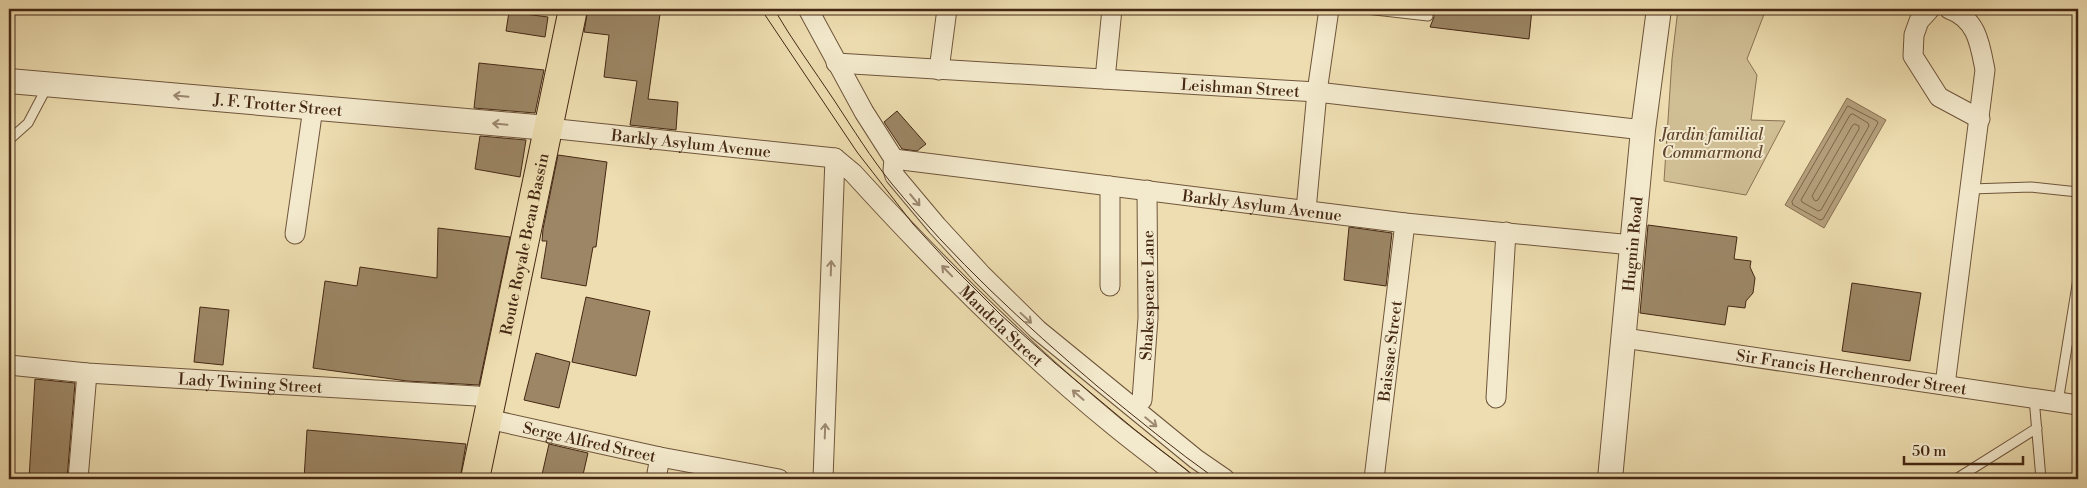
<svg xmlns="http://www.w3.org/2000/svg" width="2087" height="488" viewBox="0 0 2087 488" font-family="'Libre Bodoni',serif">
<rect width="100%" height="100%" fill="#edddb0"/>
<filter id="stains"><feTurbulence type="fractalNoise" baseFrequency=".004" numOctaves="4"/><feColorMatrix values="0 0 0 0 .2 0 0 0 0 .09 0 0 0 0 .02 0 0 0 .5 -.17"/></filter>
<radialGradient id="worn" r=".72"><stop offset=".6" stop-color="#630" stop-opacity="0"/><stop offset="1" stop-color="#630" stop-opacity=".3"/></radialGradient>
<path fill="#d0be95" stroke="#8a7354" d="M1678,9H1766L1747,59L1757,75L1751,120L1785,121L1746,195L1664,181L1672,59Z"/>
<path fill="#b49f7b" stroke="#886f52" d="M1847,98L1886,120L1824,228L1785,205Z"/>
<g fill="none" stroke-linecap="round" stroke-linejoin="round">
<g stroke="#7c6448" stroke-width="1">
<path d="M1848,106L1877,121L1878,123L1823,219L1820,220L1793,205L1792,202Z"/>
<path d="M1853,114L1868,123L1869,126L1821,210L1818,211L1802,202L1801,200L1850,115Z"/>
<path d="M1855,124L1859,126V129L1818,200L1815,201L1812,196L1852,126Z"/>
</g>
</g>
<g fill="#9c8665" stroke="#452814">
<path d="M588,9H613L660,14L648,99L678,102L676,130L630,125L637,81L604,77L609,35L584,32Z"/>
<path d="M1433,9H1532L1529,39L1430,27L1434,17Z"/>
<path d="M509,12L548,17L545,37L506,31Z"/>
<path d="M479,63L544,70L535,113L474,108Z"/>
<path d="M897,111L926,144L917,151L902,149L884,122Z"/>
<path d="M480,136L526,140L520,177L475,169Z"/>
<path d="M558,155L607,162L596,247H593L586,286L541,278L547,241H542L543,229Z"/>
<path d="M1648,225L1737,237L1734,259L1751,261L1750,267L1755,278L1753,293L1746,301L1745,308L1728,306L1725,325L1640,313Z"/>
<path d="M1349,227L1392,233L1386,286L1344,280Z"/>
<path d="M438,228L510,237L479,385L407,381L313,368L325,281L357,286L360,267L437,278Z"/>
<path d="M1852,283L1921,293L1910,361L1842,351Z"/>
<path d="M586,297L650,311L636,376L572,362Z"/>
<path d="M200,307L229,310L223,365L194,362Z"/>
<path d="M536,353L570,362L559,408L524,400Z"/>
<path d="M35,379L75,383L67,479H29Z"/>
<path d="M307,430L466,444L460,479H304Z"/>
<path d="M549,444L588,453L582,479H541Z"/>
</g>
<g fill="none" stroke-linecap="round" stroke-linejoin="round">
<g stroke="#6f553b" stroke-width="11">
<g id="service">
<path d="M1366,9L1428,16"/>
<path d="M9,140L28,123L47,87"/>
<path d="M1971,189L2031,187L2078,192"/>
<path d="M2034,398L2041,479"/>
<path d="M2058,402L2078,279"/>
<path d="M1956,479L2037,428"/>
</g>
</g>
<g stroke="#6f553b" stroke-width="21">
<g id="minor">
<path d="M808,9L864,112L894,159"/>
<path d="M1930,9L1919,21L1914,35L1913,56L1939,97L1980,119"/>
<path id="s1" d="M836,63L1317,92L1643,130"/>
<path d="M939,70L947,9"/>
<path d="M1105,79L1112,9"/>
<path id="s2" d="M548,128L835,158L853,173C934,262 1020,349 1114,426C1136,444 1160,462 1182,479"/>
<path id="s3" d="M894,159L1405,223L1632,245"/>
<path d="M894,159L893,170L895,176L937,226L982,275L1038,330L1196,459L1225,479"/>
<path d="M1306,210L1317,92L1329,9"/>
<path d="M295,234L313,108"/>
<path d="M1110,286V186"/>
<path id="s4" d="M1624,338L2078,405"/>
<path id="s5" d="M9,365L87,373L493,397"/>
<path d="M1945,385L1985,70C1980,44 1977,19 1949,9"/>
<path d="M1496,398L1506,232"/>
<path id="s6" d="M1142,400L1148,318L1147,190"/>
<path id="s7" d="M488,419L660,457L779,479"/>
<path d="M78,479L87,373"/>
<path d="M656,479L660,457"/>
<path d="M823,479L835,158"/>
<path id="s8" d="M1374,479L1405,223"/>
</g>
</g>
<g stroke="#6f553b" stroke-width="26">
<g id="tertiary">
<path id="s9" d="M9,81L548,128"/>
<path id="s10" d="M1610,479L1643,130L1659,9"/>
</g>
</g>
<g stroke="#452814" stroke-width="30">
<g id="primary">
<path id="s11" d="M475,479L573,9"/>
</g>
</g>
<use href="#service" stroke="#f3e9cc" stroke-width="9"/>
<use href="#minor" stroke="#f3e9cc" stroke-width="19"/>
<use href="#tertiary" stroke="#f3e9cc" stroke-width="24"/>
<use href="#primary" stroke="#edddb0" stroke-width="28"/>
<g stroke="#452814" stroke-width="1">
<path d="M761,9L857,152L913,224L947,261L1001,315L1055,363L1134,429L1198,479"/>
<path d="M774,9C792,40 814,70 834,100C853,129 871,158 892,184C953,259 1024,324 1097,386C1136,418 1175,450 1216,479"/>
</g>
</g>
<defs><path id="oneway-shaft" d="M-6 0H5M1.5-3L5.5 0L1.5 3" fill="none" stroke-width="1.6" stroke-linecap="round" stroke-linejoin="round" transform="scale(1.25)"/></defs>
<g stroke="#9c8870">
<use href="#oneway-shaft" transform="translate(181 96) rotate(-175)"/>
<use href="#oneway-shaft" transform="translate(500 124) rotate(-175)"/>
<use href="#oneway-shaft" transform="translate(915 200) rotate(50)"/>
<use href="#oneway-shaft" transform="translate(831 268) rotate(-88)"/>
<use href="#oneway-shaft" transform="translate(947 271) rotate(-134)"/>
<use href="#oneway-shaft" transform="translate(1026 318) rotate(43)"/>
<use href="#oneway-shaft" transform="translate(1078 395) rotate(-139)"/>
<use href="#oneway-shaft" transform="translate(1151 422) rotate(39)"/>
<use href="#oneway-shaft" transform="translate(825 431) rotate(-88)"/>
</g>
<g text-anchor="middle" stroke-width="4" stroke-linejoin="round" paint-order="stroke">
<g font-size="16" fill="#452814" stroke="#f3e9cc">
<text dy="6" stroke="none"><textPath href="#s1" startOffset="405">Leishman Street</textPath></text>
<text dy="6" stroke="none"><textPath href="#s9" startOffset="270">J. F. Trotter Street</textPath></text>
<text dy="6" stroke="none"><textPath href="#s2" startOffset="144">Barkly Asylum Avenue</textPath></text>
<text dy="6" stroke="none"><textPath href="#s3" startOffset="371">Barkly Asylum Avenue</textPath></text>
<text dy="6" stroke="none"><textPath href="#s11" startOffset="240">Route Royale Beau Bassin</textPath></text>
<text dy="6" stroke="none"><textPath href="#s10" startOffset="236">Hugnin Road</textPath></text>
<text dy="6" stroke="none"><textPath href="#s6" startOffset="105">Shakespeare Lane</textPath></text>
<text dy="6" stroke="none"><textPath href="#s2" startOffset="525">Mandela Street</textPath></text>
<text dy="6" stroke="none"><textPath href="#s8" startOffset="129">Baissac Street</textPath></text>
<text dy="6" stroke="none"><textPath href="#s4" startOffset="230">Sir Francis Herchenroder Street</textPath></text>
<text dy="6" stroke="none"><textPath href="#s5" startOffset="242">Lady Twining Street</textPath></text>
<text dy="6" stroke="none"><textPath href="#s7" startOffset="104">Serge Alfred Street</textPath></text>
</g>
<g font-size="16" font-style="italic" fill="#61462e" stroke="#f3e9cc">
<text x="1712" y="140">Jardin familial<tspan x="1712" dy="18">Commarmond</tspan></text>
</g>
</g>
<rect width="2087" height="488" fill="none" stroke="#edddb0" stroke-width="30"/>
<rect x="10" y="10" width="2067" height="468" fill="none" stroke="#452814" stroke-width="2.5"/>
<rect x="15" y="15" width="2057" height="458" fill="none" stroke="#452814"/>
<path d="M1904 456v8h119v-8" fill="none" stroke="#452814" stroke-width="2.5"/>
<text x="1912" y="456" font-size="15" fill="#452814" stroke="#f3e9cc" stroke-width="4" paint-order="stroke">50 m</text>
<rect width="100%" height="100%" filter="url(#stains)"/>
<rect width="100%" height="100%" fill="url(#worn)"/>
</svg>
